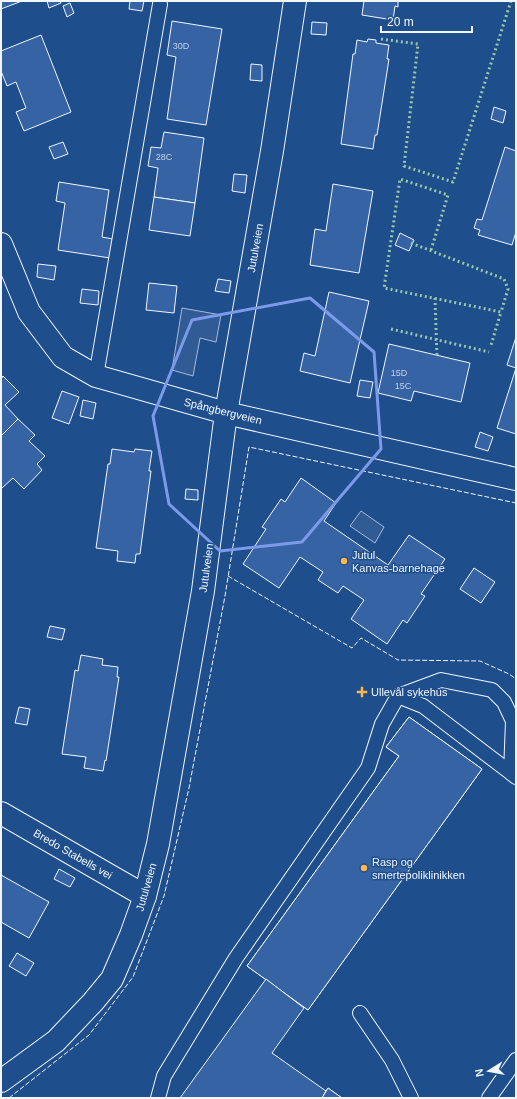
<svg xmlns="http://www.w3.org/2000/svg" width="517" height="1099" viewBox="0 0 517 1099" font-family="Arial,sans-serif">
<rect width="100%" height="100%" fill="#1f4e8c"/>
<g fill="#305b95" stroke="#a8bbd7">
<path d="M182,308L221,315L216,342L200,338L193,376L172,370Z"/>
<path d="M361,511L384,527L375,543L350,526Z"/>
</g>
<g fill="#3563a3" stroke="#f2f6ff">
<path d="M1,1H22L1,9Z"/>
<path d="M47,1H60L61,3L49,8Z"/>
<path d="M130,1H144L142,11L129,9Z"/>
<path d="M361,1H398V7L395,6L393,20L362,15L364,1Z"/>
<path d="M70,3L74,13L67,17L63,6Z"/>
<path d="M172,21L222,29L206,125L167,119L176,57L167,55Z"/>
<path d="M312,22L327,23L326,35L311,34Z"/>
<path d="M41,35L71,112L24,131L16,112L26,108L16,82L7,86L1,71V51Z"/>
<path d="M368,39L376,40V43L389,45L387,59H389L377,135H375L373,149L341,144L353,54H355L357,40L367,42Z"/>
<path d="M251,64L262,65V81L250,80Z"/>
<path d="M494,107L506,111L503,123L491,119Z"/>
<path d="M164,132L204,138L195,203L154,197L158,168L148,166L151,147L161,148Z"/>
<path d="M63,142L68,154L54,159L49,147Z"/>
<path d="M505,147L516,151V232L512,245L478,235L480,230L474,228L477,219L482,220Z"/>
<path d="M234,174L247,175L245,193L232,191Z"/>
<path d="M59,182L109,190L102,237L113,239L110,258L58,250L65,203L56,201Z"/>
<path d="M333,184L373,191L359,273L310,265L315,229L326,231Z"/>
<path d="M154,197L195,203L190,236L149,230Z"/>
<path d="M400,233L414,240L409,251L395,245Z"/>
<path d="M38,264L56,266L54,280L37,277Z"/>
<path d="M218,279L231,281L229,293L215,291Z"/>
<path d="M149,283L177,286L174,313L146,310Z"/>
<path d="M82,289L99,291L98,305L80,303Z"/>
<path d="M329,292L369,301L350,383L300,371L304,353L315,356Z"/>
<path d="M516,337V434L497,428L516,368L507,365Z"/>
<path d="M389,344L470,363L461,402L414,391L411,401L378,393Z"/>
<path d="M3,376L19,392L5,405L18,419L1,436V379Z"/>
<path d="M360,380L373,382L370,398L357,396Z"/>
<path d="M62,391L79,397L69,424L52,418Z"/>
<path d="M83,400L96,403L93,419L80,416Z"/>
<path d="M18,419L35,435L29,441L45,456L37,464L42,470L24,489L13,478L2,488L1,487V436Z"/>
<path d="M480,432L493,437L488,451L475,447Z"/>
<path d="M112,449L134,452L135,449L152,451L149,471H151L140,554H136L135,563L117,561L118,551L96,548L108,464H110Z"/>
<path d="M301,478L336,503L324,521L388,565L409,535L445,559L421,594L425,596L407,623L403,620L387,644L351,619L364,600L343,586L338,593L318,580L323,572L300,557L279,588L243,564L266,529L262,527L281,499L285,502Z"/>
<path d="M186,489L198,490V500L185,499Z"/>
<path d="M474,568L495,582L481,603L460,589Z"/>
<path d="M50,626L65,629L62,640L47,637Z"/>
<path d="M81,655L103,659L102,665L118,667L117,677H119L106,761L105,760L103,771L84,768L86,757L62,754L75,670L78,671Z"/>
<path d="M19,707L30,709L27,725L15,723Z"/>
<path d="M409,717L482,769L308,1010L247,966L399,756L386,747Z"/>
<path d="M409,717L482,769L308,1010L247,966L399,756L386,747Z"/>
<path d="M59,869L75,878L70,887L54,879Z"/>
<path d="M1,875L49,902L29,938L1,922Z"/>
<path d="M17,953L34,963L26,976L9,966Z"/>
<path d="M266,979L304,1008L272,1053L326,1091L322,1098H180Z"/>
<path d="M328,1088L342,1098H322Z"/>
<path d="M328,1088L342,1098H322Z"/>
</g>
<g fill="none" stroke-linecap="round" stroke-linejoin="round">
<g stroke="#f2f6ff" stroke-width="16">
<g id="lane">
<path d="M96,376L160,4"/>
<path d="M398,696L423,706L511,773"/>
<path d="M360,1013L392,1060L411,1098"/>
<path d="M158,1098L164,1076L236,958L368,768L382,724L398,696L441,680L492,690L504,702L513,721L511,773L516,777"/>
<path d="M489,1098L516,1060"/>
</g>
</g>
<g stroke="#f2f6ff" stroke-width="24">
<g id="street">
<path d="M1,244L29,312L63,357L96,376L226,413L516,479"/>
<path d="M1,813L145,896"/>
<path d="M1,1081L56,1041L93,1002L112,979L131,935L145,896L158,844L203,591L226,413L272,151L295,1"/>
</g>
</g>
<use href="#lane" stroke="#1f4e8c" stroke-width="14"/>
<use href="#street" stroke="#1f4e8c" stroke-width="22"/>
<g stroke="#97c8a6" stroke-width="3" stroke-dasharray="2 3" stroke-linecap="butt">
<path d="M381,39L418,44L404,166L453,182L511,1"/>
<path d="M411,243L504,279L508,289L501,312"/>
<path d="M431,250L448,195L400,179L384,288L501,312L491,345"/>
<path d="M435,298L437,358"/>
<path d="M391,329L489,352"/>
</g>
<g stroke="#f2f6ff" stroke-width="1" stroke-dasharray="5 2" stroke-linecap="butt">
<path d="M228,576L352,648L361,638L398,660L480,661L509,674L516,679"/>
<path d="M9,1098L89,1035L133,977L164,896L189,788L225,596L249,447L516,503"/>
</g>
</g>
<path fill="none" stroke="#7d9aea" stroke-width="3" stroke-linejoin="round" d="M310,298L374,352L381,449L302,542L220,551L169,504L153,416L192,320Z"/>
<g fill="#ffb74d" stroke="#1f4e8c" stroke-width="1.5">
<circle cx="344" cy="561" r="4"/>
<path d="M360 686h4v4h4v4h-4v4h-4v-4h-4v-4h4z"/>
<circle cx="364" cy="868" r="4"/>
</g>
<g text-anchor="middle" stroke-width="3" stroke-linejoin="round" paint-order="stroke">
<g font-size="9" fill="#c3d1e8">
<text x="181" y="49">30D</text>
<text x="164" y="160">28C</text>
<text x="399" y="376">15D</text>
<text x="403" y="389">15C</text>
</g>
<g font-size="11" fill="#f2f6ff" stroke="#1f4e8c">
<text transform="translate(255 248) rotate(-80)" y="4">Jutulveien</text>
<text transform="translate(223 411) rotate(14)" y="4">Spångbergveien</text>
<text transform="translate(206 568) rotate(-82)" y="4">Jutulveien</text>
<text transform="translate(73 854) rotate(30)" y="4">Bredo Stabells vei</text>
<text transform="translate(146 887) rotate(-74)" y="4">Jutulveien</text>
</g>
<g font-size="11" fill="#f2f6ff" stroke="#1f4e8c" text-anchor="start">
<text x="352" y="559">Jutul<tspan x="352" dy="13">Kanvas-barnehage</tspan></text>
<text x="371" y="696">Ullevål sykehus</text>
<text x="372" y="866">Rasp og<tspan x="372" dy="13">smertepoliklinikken</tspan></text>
</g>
</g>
<rect width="517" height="1099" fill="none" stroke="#f2f6ff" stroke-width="4"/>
<g transform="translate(489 1071) rotate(259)" stroke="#1f4e8c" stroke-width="3" paint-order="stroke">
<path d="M0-3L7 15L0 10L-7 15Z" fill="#f2f6ff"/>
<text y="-6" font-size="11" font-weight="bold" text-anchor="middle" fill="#f2f6ff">N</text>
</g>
<path d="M381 26v6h91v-6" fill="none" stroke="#f2f6ff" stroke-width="2"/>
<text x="387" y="26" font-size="12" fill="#f2f6ff" stroke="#1f4e8c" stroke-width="3" paint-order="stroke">20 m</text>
</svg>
